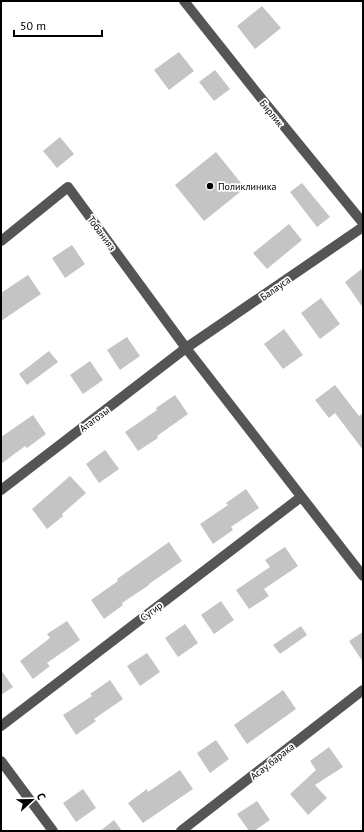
<svg xmlns="http://www.w3.org/2000/svg" width="364" height="832" viewBox="0 0 364 832" font-family="'PT Sans',sans-serif">
<rect width="100%" height="100%" fill="#fff"/>
<g fill="#c4c4c4">
<path d="M262,6L281,28L255,49L237,26Z"/>
<path d="M179,52L194,71L169,90L154,70Z"/>
<path d="M215,70L230,89L214,101L199,82Z"/>
<path d="M60,137L74,154L57,168L43,151Z"/>
<path d="M216,152L245,188L204,221L175,185Z"/>
<path d="M302,183L330,217L317,227L290,192Z"/>
<path d="M289,224L302,240L267,269L253,253Z"/>
<path d="M72,245L85,264L65,278L52,258Z"/>
<path d="M363,268V308L345,282Z"/>
<path d="M28,275L41,294L1,321V293Z"/>
<path d="M321,298L340,324L320,339L301,313Z"/>
<path d="M284,329L303,355L283,369L264,344Z"/>
<path d="M127,337L140,356L120,370L107,350Z"/>
<path d="M49,351L58,362L27,385L19,374Z"/>
<path d="M90,361L103,380L83,394L70,375Z"/>
<path d="M335,385L359,416L363,413V450L335,413L329,418L315,400Z"/>
<path d="M175,395L188,414L157,436L158,438L138,451L125,432L157,410L156,408Z"/>
<path d="M33,415L46,434L27,448L25,446L1,464V437Z"/>
<path d="M105,450L119,469L99,483L86,464Z"/>
<path d="M70,476L86,493L62,514L63,516L47,529L32,509Z"/>
<path d="M246,489L259,508L231,527L233,530L213,544L200,524L228,505L226,503Z"/>
<path d="M169,542L182,561L149,584V585L122,603L123,605L104,619L91,600L118,581L117,579Z"/>
<path d="M285,547L298,566L264,589L269,596L249,609L236,590L270,567L265,560Z"/>
<path d="M221,601L234,620L214,634L201,615Z"/>
<path d="M67,621L80,640L47,663L50,666L33,679L20,661L50,638L47,634Z"/>
<path d="M185,624L198,643L178,657L165,638Z"/>
<path d="M301,626L307,635L280,654L273,645Z"/>
<path d="M363,632V662L349,641Z"/>
<path d="M147,653L160,672L140,686L127,666Z"/>
<path d="M1,670L13,687L1,695Z"/>
<path d="M110,680L123,699L94,719L96,721L76,735L63,715L92,696L90,694Z"/>
<path d="M283,690L296,709L247,744L234,725Z"/>
<path d="M216,740L229,759L210,773L197,753Z"/>
<path d="M329,747L343,767L315,785L327,798L308,815L290,794L316,770L310,761Z"/>
<path d="M180,770L193,789L143,823L128,803L147,789L148,792Z"/>
<path d="M83,789L96,808L76,822L63,803Z"/>
<path d="M257,801L270,820L254,831H249L237,814Z"/>
<path d="M114,820L122,831H100Z"/>
</g>
<g fill="none" stroke-linecap="round" stroke-linejoin="round">
<g stroke="#555" stroke-width="10">
<path d="M184,1L257,93L363,223"/>
<path d="M1,241L68,187L186,348L363,576"/>
<path d="M1,490L186,348L363,227"/>
<path d="M1,726L301,497"/>
<path d="M1,761L53,831"/>
<path d="M181,831L363,690"/>
</g>
</g>
<circle fill="#000" stroke="#fff" stroke-width="1.5" cx="210" cy="186" r="4"/>
<g text-anchor="middle" stroke-width="3.5" stroke-linejoin="round" paint-order="stroke">
<g font-size="10" fill="#000" stroke="#fff">
<text transform="translate(272 113) rotate(51)" y="4">Бирлик</text>
<text transform="translate(102 233) rotate(54)" y="4">Тобанияз</text>
<text transform="translate(275 288) rotate(-35)" y="4">Балауса</text>
<text transform="translate(94 419) rotate(-37)" y="4">Атагозы</text>
<text transform="translate(151 611) rotate(-37)" y="4">Сугир</text>
<text transform="translate(272 761) rotate(-38)" y="4">Асау барака</text>
</g>
<g font-size="10" fill="#000" stroke="#fff" text-anchor="start">
<text x="218" y="190">Поликлиника</text>
</g>
</g>
<rect width="364" height="832" fill="none" stroke="#000000" stroke-width="4"/>
<g transform="translate(32 800) rotate(68)" stroke="#ffffff" stroke-width="3" paint-order="stroke">
<path d="M0-3L7 15L0 10L-7 15Z" fill="#000000"/>
<text y="-6" font-size="11" font-weight="bold" text-anchor="middle" fill="#000000">С</text>
</g>
<path d="M14 30v6h88v-6" fill="none" stroke="#000000" stroke-width="2"/>
<text x="20" y="30" font-size="12" fill="#000000" stroke="#ffffff" stroke-width="3" paint-order="stroke">50 m</text>
</svg>
